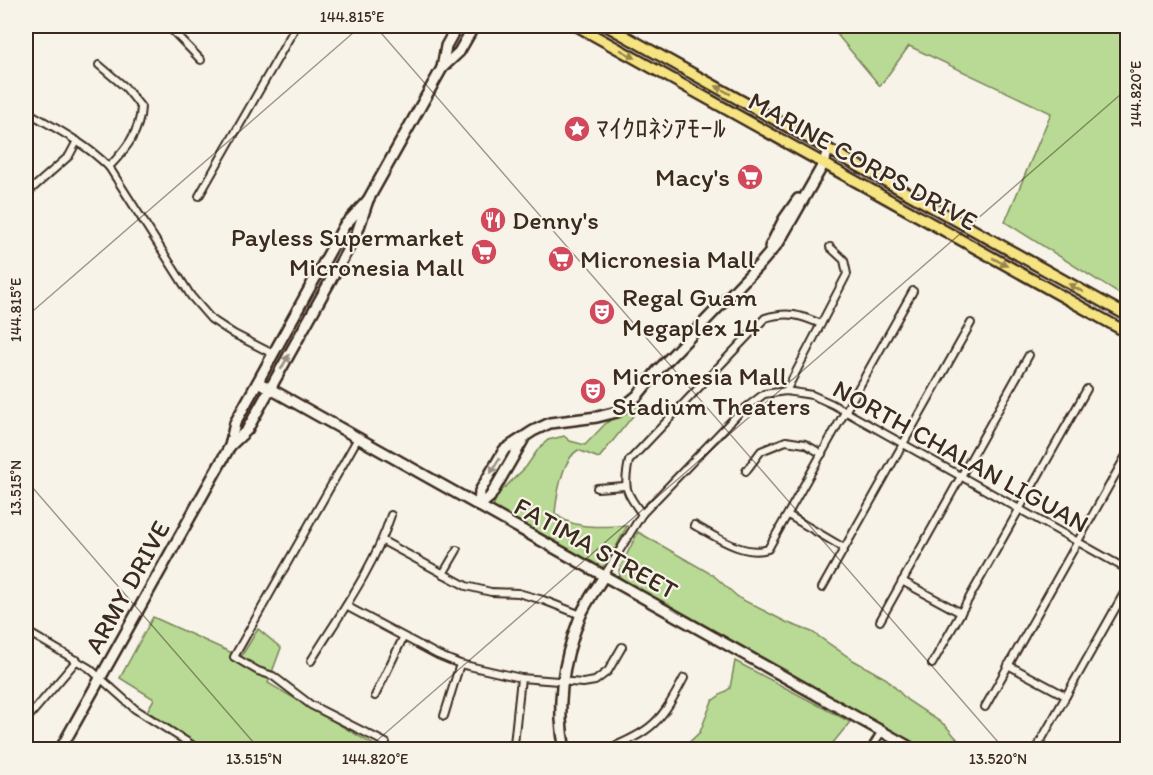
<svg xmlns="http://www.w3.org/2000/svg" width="1153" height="775" viewBox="0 0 1153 775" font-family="Itim,sans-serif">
<rect width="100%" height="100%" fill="#f7f3e8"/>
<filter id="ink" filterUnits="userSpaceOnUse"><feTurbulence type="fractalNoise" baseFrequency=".0167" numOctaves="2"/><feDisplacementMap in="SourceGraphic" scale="12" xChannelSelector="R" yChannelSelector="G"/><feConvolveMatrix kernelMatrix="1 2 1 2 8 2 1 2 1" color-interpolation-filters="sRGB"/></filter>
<g filter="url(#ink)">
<g fill="#b8da94" stroke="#7a8259" stroke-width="1.5">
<path d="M830,26H1127V299L1005,222L1051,113L909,46L880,86Z"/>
<path d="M640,401L637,411L599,458L578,450C562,460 557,494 555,513C573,531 604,526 627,526L606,566L597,567L493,507L497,495L526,467L539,448L548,440L564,436L570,441L585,445L606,423Z"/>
<path d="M638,532L713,575L739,598L788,623L812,632L853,660L887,679L907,700L945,725L958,740L975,749H921L628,585L620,577L619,570Z"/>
<path d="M153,617L241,657L258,629L281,648L268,683L381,749H205L147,711L154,699L120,678Z"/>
<path d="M735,661L850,722L828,749H682L700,732L712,701L730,688Z"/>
</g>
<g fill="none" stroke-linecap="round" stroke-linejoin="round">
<g stroke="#3b2a1e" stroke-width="10">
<g id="street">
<path d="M168,26L201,60"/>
<path d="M99,65L125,87L141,107C140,132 126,149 109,167"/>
<path d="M26,111C55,128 85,143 109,167L191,296L211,319L234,334L273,354"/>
<path d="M26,194L69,156L77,141"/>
<path d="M199,196L296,26"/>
<path d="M786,391L847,274L844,260L830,247"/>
<path d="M358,438L234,657L258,671L273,676L311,705L386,743"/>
<path d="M746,471L761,451L786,441L805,444L822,454"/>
<path d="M597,488L625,486"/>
<path d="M642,514C626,493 623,488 629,461L765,318C788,311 800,315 821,324"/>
<path d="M788,515L844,548"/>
<path d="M694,525C715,536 743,557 768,549L913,291"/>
<path d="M383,541L466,586L491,592L518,593L543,600L581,615"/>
<path d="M443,574L457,550"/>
<path d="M604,576L642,514L739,413L764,394L786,391L812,395L832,404L1128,570"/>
<path d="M902,581L961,613"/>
<path d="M822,588L971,323"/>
<path d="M346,606L438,655L460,664L521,678L583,683L595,681L608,671L622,647"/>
<path d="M880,621L1029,355"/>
<path d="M26,631L89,668L135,709L200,750"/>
<path d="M311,661C340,614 374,568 391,515"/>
<path d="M932,664L1087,389"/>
<path d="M1008,665L1066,696"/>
<path d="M375,696L403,638"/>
<path d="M985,707L1128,452"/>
<path d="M444,716L460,664"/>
<path d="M26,720L77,660"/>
<path d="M514,744L521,678"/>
<path d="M1039,744L1128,586"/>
<path d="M605,750C652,732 661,722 684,678"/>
<path d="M870,750L882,731"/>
</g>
</g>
<g stroke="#3b2a1e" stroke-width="14">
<g id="secondary">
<path d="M442,68L459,52L474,26"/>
<path d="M770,247L784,219L798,199"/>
<path d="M258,382L915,750"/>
<path d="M230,446L247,430L357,233L368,200L442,68L446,46L457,26"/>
<path d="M479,506L480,491L504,450L533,431L550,423L597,417L617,412L637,396L658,370L761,263L779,242L824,163L828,149"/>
<path d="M479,506L490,497L523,440"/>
<path d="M60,750L230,446L235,423L344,226L368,200"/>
<path d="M565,750C555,704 563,660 580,617C586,602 596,589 604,576"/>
</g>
</g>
<g stroke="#3b2a1e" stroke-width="14">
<g id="primary">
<path d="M577,26L1128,333"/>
<path d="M607,26L1128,316"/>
</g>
</g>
<use href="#street" stroke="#f7f3e8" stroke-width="6"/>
<use href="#secondary" stroke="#f7f3e8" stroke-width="9"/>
<use href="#primary" stroke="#f6e381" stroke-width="9"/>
</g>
<defs><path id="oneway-solid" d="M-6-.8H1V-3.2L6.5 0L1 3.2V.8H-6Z" transform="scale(1.5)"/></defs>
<g fill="#988650">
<use href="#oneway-solid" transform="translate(628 54) rotate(29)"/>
<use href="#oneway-solid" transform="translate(723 90) rotate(-151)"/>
<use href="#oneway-solid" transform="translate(1000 262) rotate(29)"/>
<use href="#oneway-solid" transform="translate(1076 288) rotate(-151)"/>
</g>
<g fill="#998e83">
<use href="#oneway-solid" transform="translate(285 362) rotate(-61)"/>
<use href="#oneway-solid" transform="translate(495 466) rotate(121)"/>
</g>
</g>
<path fill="none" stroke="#3b2a1e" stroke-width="1.5" stroke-opacity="0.45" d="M375,26L1005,750M1120,26L1128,34M26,317L361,26M26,480L260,750M366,750L1128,88"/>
<defs>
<g id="sight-disc" transform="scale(1.35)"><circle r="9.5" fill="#d1495b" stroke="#f7f3e8"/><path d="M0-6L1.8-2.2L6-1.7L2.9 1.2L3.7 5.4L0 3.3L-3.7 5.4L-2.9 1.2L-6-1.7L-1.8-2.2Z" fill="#fff"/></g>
<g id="supermarket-disc" transform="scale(1.35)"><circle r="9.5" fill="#d1495b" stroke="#f7f3e8"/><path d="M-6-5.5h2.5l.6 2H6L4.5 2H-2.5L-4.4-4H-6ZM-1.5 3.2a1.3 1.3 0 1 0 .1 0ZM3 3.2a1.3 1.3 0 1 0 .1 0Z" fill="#fff"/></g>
<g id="restaurant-disc" transform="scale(1.35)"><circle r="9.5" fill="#d1495b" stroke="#f7f3e8"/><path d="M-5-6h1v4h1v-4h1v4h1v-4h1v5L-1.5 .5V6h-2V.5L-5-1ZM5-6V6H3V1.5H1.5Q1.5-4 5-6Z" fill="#fff"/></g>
<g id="theatre-disc" transform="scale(1.35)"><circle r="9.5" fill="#d1495b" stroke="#f7f3e8"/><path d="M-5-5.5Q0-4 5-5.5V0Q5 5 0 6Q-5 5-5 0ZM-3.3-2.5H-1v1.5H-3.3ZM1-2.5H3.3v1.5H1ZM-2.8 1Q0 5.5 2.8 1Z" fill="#fff"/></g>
</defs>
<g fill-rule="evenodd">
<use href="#sight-disc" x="577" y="129"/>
<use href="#supermarket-disc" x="750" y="177"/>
<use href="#restaurant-disc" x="493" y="220"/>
<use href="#supermarket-disc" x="484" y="252"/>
<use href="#supermarket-disc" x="561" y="259"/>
<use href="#theatre-disc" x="602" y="312"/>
<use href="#theatre-disc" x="593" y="391"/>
</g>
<g text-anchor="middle" stroke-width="4.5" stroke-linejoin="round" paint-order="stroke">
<g font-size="26" fill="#3b2a1e" stroke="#f7f3e8" text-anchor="start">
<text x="596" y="138">ﾏｲｸﾛﾈｼｱﾓｰﾙ</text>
<text x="730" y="186" text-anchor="end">Macy's</text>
<text x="512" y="229">Denny's</text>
<text x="464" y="246" text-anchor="end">Payless Supermarket<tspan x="464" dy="30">Micronesia Mall</tspan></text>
<text x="580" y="268">Micronesia Mall</text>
<text x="622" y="306">Regal Guam<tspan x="622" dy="30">Megaplex 14</tspan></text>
<text x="612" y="385">Micronesia Mall<tspan x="612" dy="30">Stadium Theaters</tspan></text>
</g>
<g font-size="26" fill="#3b2a1e" stroke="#f7f3e8">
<text transform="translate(863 161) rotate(29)" y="9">MARINE CORPS DRIVE</text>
<text transform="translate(961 456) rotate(29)" y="9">NORTH CHALAN LIGUAN</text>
<text transform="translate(596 548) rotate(29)" y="9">FATIMA STREET</text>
<text transform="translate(127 587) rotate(-61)" y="9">ARMY DRIVE</text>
</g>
</g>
<rect width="1153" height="775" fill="none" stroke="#f7f3e8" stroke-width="66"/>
<rect x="33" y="33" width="1087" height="709" fill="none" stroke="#3b2a1e" stroke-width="2"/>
<g font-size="15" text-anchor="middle" fill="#3b2a1e">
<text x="352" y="22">144.815°E</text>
<text transform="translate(1136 94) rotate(-90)" y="5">144.820°E</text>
<text transform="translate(16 310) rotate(-90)" y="5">144.815°E</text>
<text transform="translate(16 488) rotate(-90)" y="5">13.515°N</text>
<text x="254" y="764">13.515°N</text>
<text x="375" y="764">144.820°E</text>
<text x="998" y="764">13.520°N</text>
</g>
</svg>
